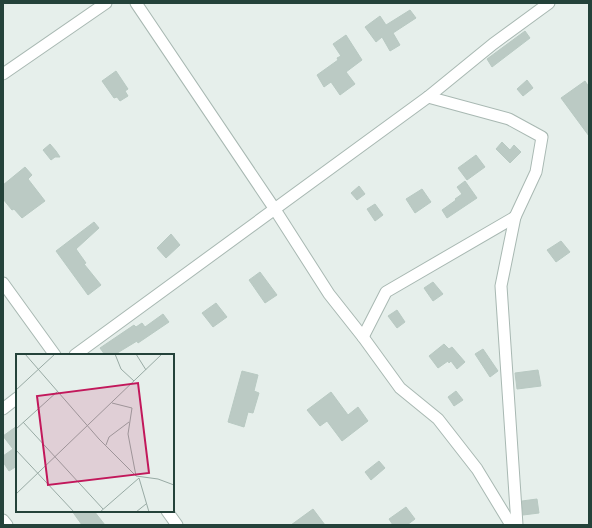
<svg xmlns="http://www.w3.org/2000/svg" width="592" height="528" viewBox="0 0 592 528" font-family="'Source Sans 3',sans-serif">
<rect width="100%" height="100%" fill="#e6efeb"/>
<g fill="#bbcac4" stroke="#b8c9c2">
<path d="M410,10L416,18L393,33L400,45L390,51L382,37L376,42L365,27L380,16L386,25Z"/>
<path d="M525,31L530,38L492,67L487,59Z"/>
<path d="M346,35L362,60L346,72L355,84L340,95L331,82L324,87L317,75L338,60L337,58L341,56L333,44Z"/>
<path d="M116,71L128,89L125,91L128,96L120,101L117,97L114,98L102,81Z"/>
<path d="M527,80L533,88L523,96L517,89Z"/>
<path d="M585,81L589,87V136L561,98Z"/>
<path d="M502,142L510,150L514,145L521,152L510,163L496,149Z"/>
<path d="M50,144L56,151L60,157H55L51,160L43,150Z"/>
<path d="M476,155L485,167L467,180L458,168Z"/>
<path d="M25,167L32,175L28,179L45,201L22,218L14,209L12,210L3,199V185Z"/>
<path d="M465,181L477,198L447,218L442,210L456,200L455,199L462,194L457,187Z"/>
<path d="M359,186L365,194L357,200L351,193Z"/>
<path d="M422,189L431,202L415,213L406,199Z"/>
<path d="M375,204L383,215L375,221L367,209Z"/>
<path d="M94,222L99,228L76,249L86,263L84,264L101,285L88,295L56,251Z"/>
<path d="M171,234L180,245L166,258L157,248Z"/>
<path d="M561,241L570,252L556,262L547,250Z"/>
<path d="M260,272L277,295L265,303L249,280Z"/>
<path d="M433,282L443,294L433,301L424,288Z"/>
<path d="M216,303L227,317L213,327L202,313Z"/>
<path d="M397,310L405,322L397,328L388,316Z"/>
<path d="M163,314L169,322L138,343L137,341L114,355H105L100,348L134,325L136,327L142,323L145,327Z"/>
<path d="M444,344L449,349L452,347L465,362L457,369L451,361L449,363L448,361L438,368L429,356Z"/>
<path d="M483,349L498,371L490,377L475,354Z"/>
<path d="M538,370L541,386L517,389L515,373Z"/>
<path d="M242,371L258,375L254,391L259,393L253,413L248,412L244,427L228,422Z"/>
<path d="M456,391L463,400L454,406L448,397Z"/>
<path d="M331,392L348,415L358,407L368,421L342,441L327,421L320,426L307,410Z"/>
<path d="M17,426V466L9,471L3,462V456L13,449L3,436Z"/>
<path d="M379,461L385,468L371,480L365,472Z"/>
<path d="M537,499L539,513L523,515L522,501Z"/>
<path d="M406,507L415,519L407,525H393L389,519Z"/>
<path d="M313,509L325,525H291Z"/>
<path d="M72,511H94L105,525H82Z"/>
</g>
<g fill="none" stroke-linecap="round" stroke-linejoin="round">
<g stroke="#a8b8b2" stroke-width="13">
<g id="street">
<path d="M136,3L274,208L329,294L363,337L400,388L438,419L477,469L511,525"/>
<path d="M3,74L106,3"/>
<path d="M428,97L509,119L542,137L536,172L515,217L501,286L517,525"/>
<path d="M3,283L55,355"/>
<path d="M363,337L386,292L515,217"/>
<path d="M75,355L428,97L493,44L549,3"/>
<path d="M3,409L17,398"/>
<path d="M167,511L177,525"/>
<path d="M3,520L7,525"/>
</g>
</g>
<use href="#street" stroke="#fff" stroke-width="11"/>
</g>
<g transform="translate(16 354)">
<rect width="158" height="158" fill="#e6efeb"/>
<path fill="none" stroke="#98aaa4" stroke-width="1" d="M9,0L83,85L120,122L142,125L158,131M99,0L105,15L118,27M120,0L130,16M0,36L39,0M96,49L116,54L112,80L120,122M7,68L87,155M0,75L42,37M90,91L93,83L113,68M0,96L58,158M0,140L146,0M84,158L123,124L133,158M120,158L130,150"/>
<path fill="#c2185b" fill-opacity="0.15" stroke="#c2185b" stroke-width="2" d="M122,29L133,119L32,131L21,42Z"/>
<rect width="158" height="158" fill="none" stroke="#24423a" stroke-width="2"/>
</g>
<rect width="592" height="528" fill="none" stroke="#24423a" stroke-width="8"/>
</svg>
